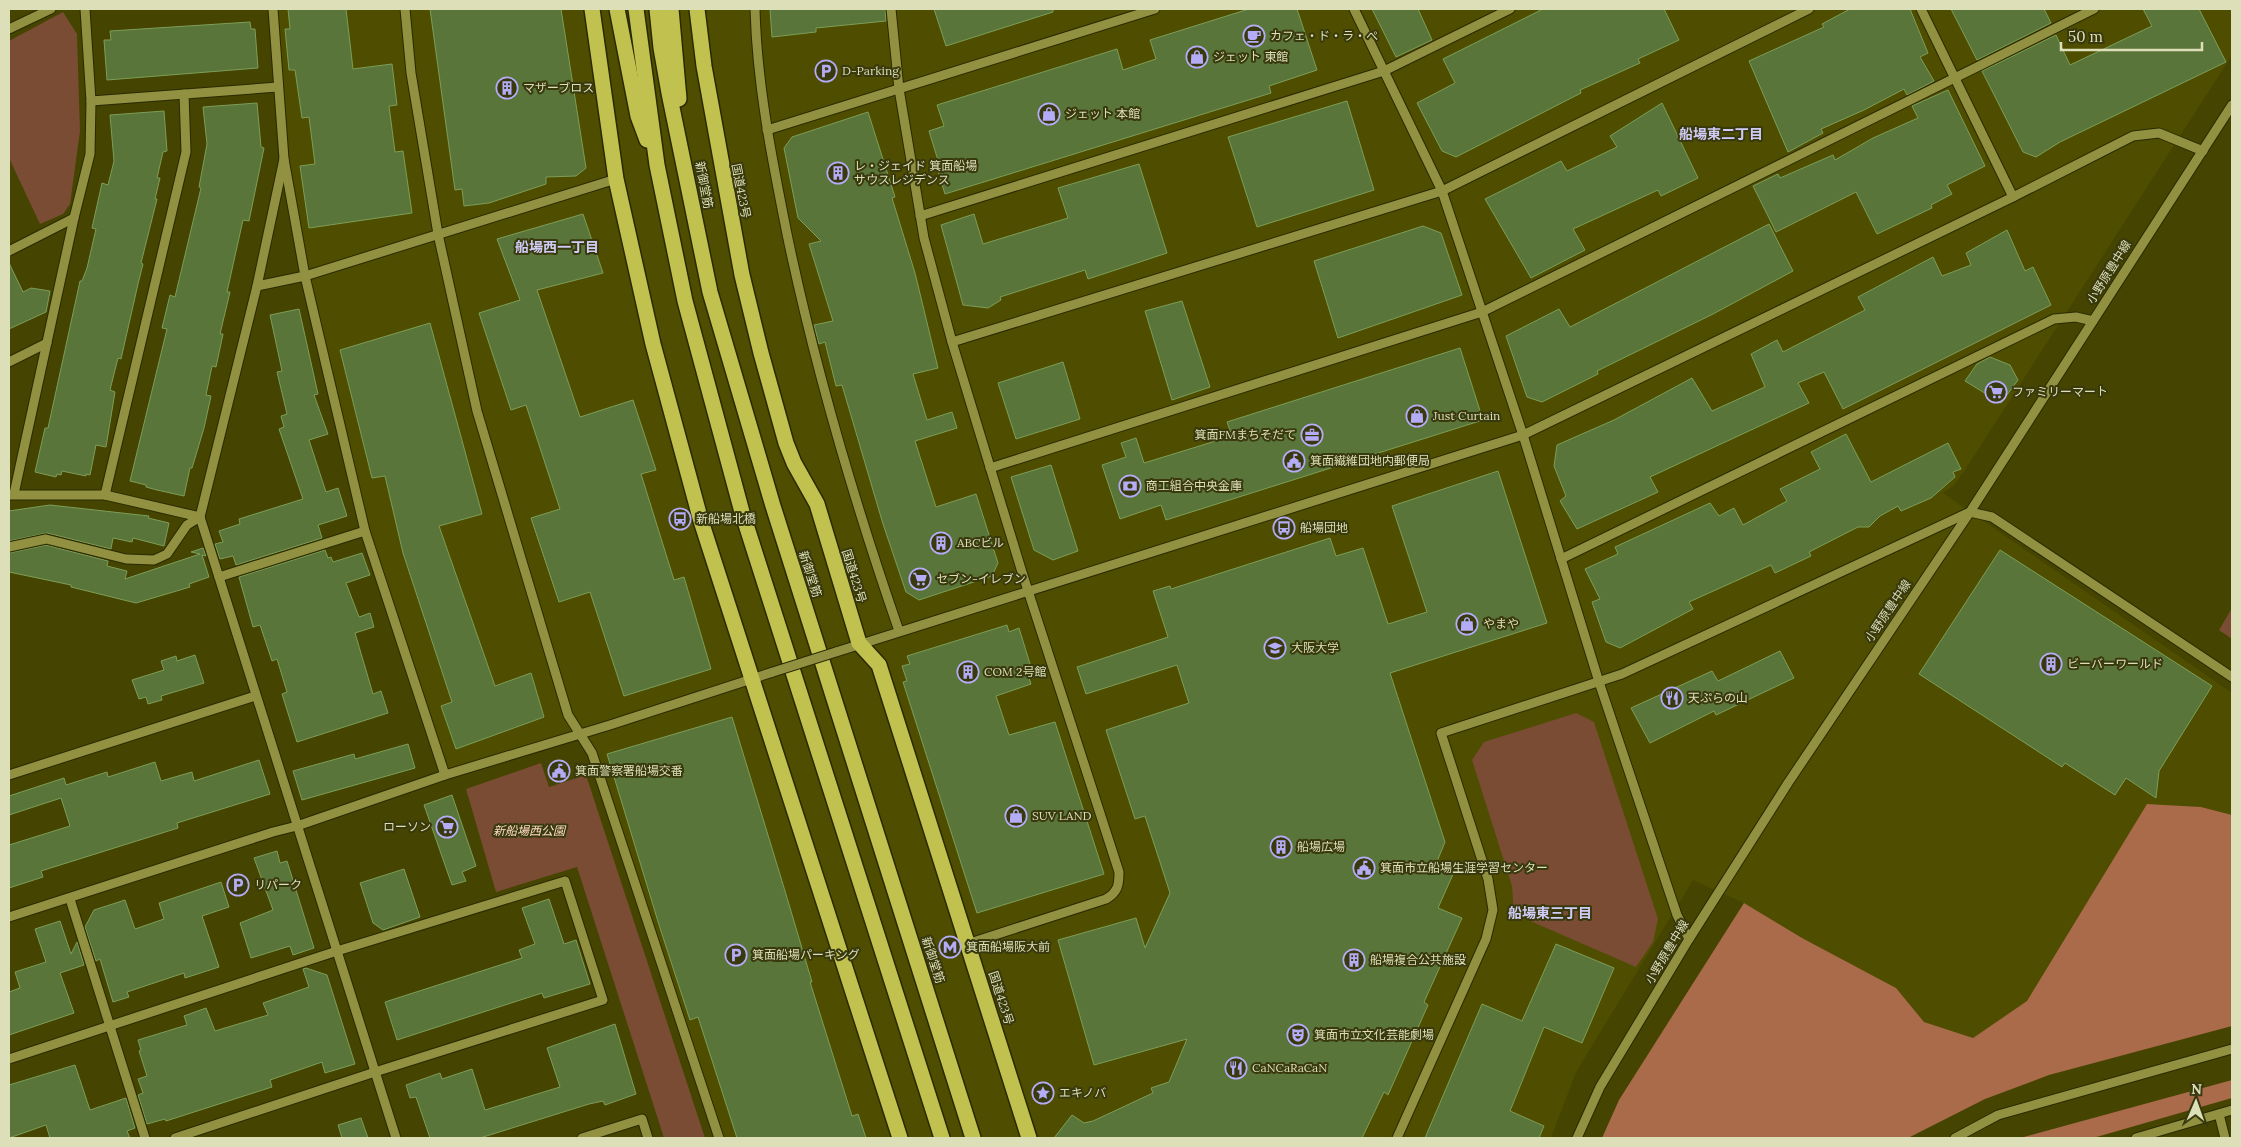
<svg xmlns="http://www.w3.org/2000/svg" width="2241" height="1147" viewBox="0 0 2241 1147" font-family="Lora,'Noto Sans JP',serif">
<rect width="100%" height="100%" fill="#454400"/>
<path fill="#4f4e00" d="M273,9H2232V55L1965,470L1954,485L1943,493L2232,693V815L2201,807L2147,804L2027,1001L1973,1038L1924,1022L1896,988L1802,938L1744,903L1693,880L1576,1072L1551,1138H719L592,753L579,735L445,775L365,531L305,276L284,159Z"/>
<g fill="#794c33">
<path d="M63,12L77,34L80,131L70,204L63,214L40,224L9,158V41Z"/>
<path d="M2232,608V639L2219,630Z"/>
<path d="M1576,713L1594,722L1658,919L1653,942L1636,967L1514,914L1512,886L1472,760L1484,742Z"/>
<path d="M541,763L549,787L586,775L705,1138H664L577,867L496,892L466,789Z"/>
</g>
<g fill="#a96b49">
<path d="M2147,804L2201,807L2232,815V1026L2049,1075L1985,1099L1908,1138H1602L1619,1100L1744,903L1802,938L1896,988L1924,1022L1973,1038L2027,1001Z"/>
<path d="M2232,1080V1098L2093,1138H2020Z"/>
</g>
<g fill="#597539" stroke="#7d9e58">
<path d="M288,9H346L353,69L392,64L397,105L389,106L395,152L403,151L412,213L309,228L300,166L315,164L309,117L302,118L295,70H289L285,29H290Z"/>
<path d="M430,9H561L586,168L576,176L546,177V184L489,203L464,206L462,189L455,190Z"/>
<path d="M770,9H885L886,21L816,28V32L772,37Z"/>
<path d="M934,9H1053V12L946,46Z"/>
<path d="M1249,9H1297L1317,70L1269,86L1271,93L945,194L937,168L940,167L929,131L944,126L937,105L1117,49L1123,70L1156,59L1150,40Z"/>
<path d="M1372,9H1418L1432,40L1396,57Z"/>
<path d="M1543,9H1664L1679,40L1638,59L1640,63L1580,90L1581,93L1456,157L1442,151L1417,103L1455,83L1443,59Z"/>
<path d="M1850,9H1910L1928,53L1920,57L1934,81L1907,95L1904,89L1864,110L1821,129L1823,133L1788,152L1749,61L1824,27L1822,24Z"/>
<path d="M1951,9H2044L2051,23L1977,60Z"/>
<path d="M2143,9H2199L2226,62L2060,142L2036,157L2023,152L1982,71L2056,35L2070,65L2152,26Z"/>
<path d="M250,22L251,29H255L258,68L107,80L104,40H111L110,31Z"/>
<path d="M1948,90L1985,166L1947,185L1952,194L1931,205L1932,208L1877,234L1856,192L1776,232L1753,186L1778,174L1780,178L1833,155L1835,160L1873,138L1918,118L1912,106Z"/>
<path d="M1347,101L1374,190L1257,227L1228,137Z"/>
<path d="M257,103L261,147L264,148L249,221L243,220L227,292H230L220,334H223L216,367L212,366L206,395L211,396L204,428L192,468H190L184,496L157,490L146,487V485L130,481L167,329L162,328L170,295L175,297L201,188L199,187L207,144L203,107Z"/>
<path d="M1662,103L1698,178L1661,196L1658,190L1573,229L1585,250L1531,278L1485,199L1561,161L1567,171L1617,147L1610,136Z"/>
<path d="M164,111L167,151L163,152L157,178H160L155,199H157L141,263L143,264L138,284L121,359L118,358L110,390L115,392L106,447L96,445L90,475L86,474V476L62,471L61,475L57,474L56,477L35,472L45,428H48L80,281H82L87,268L96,229L92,228L102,183L108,185L114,161L110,115Z"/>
<path d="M868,112L895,197L892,198L915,273L938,368L913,374L927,420L952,412L957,428L915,441L936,507L976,494L998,563L992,576L919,600L906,592L883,524L842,385L836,386L825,342L819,344L814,325L833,321L809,244L821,241L798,218L784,148L792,137Z"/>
<path d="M1139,164L1167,253L1088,279L1085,270L1000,297L1001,300L988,308L963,305L941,225L974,214L983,244L1068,218L1058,188Z"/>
<path d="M583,214L603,273L537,290L580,417L633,400L656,470L641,474L674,580L684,577L711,669L624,696L590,592L559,602L531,518L560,509L526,405L511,410L479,313L520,300L497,239Z"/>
<path d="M1769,224L1793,271L1713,314L1597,371L1598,374L1542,402L1527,397L1506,336L1559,309L1570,327Z"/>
<path d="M1423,226L1441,233L1462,295L1338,338L1314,261Z"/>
<path d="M2007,230L2025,271L2033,267L2051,305L1843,409L1824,372L1798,383L1809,403L1650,477L1658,492L1577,529L1560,501L1566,496L1554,466L1557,445L1614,420L1692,378L1712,411L1765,387L1751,354L1777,340L1783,352L1865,310L1858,297L1933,257L1942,276L1971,265L1966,253Z"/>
<path d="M9,263L23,292L31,288L50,291L46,312L9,329Z"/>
<path d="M1182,301L1210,387L1172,400L1145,311Z"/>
<path d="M299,309L318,394L314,395L328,434L309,440L326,492L338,488L347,516L318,525L322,538L236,565L233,556L220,559L215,544L223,542L219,531L240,524L239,519L303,499L279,429L284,427L281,416L287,414L277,372L282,371L270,315Z"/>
<path d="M430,323L482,514L439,526L495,686L531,673L544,717L456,749L441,706L452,702L403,553L385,476L372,478L340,350Z"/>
<path d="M1460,348L1483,420L1166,520L1161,505L1120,519L1102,465L1126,457L1121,443L1136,438L1144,463L1232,436L1227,422Z"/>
<path d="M1990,357L2010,365L2018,380L2001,403L1965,381L1977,364Z"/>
<path d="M1063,362L1080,419L1016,439L998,383Z"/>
<path d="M1846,434L1871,482L1948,443L1961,469L1953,472L1955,477L1931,498L1901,511L1898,506L1880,516L1869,527H1858L1809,552L1811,556L1775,573L1771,565L1689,602L1693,609L1620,648L1606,642L1592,602L1600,599L1585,569L1618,554L1615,547L1710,503L1719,516L1734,508L1743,525L1787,501L1780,489L1820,469L1811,452Z"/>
<path d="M1051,465L1078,551L1053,560L1034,550L1011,477Z"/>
<path d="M1498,471L1547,623L1390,673L1445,842L1436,864L1454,872L1438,908L1462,918L1424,1002L1428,1005L1388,1095L1384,1092L1362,1138H1054L1072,1115L1084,1123L1093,1121L1153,1093L1151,1088L1169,1082L1187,1039L1094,1065L1058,940L1136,918L1145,948L1170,893L1145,816L1135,819L1106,730L1189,703L1177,665L1086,694L1077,667L1168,637L1153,591L1170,586L1171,589L1330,538L1336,556L1363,548L1388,624L1427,612L1392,506Z"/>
<path d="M50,505L149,516L148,518L169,523L164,546L133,538L132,542L113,538L111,549L47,533L9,541V511Z"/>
<path d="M46,545L108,561L107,566L127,571L125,579L200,554L191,552L203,548L206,556L202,555L209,577L189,584L190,587L136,603L71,587V585L9,572V553Z"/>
<path d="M325,550L328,558L331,557L333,562L362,553L370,575L346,583L359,617L370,613L374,627L355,633L373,694L381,691L388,713L297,742L282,694L287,692L277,659L272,661L260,625L253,627L239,577Z"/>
<path d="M2000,550L2212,686L2159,771L2156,798L2126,778L2115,795L2065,763L2062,767L1919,674Z"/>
<path d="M1007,625L1009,632L1019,628L1034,677L1029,678L1031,684L996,696L1009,735L1055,722L1104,874L977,913L903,682L907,681L902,666L910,664L907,656Z"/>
<path d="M1780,651L1794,678L1716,715L1714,711L1650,743L1631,708L1712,671L1718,681Z"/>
<path d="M195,655L204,683L161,696L162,700L148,704L146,697L139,699L132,680L164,670L161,661L176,656L177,661Z"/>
<path d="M732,717L785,891L812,982H810L852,1116L858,1114L866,1138H737L698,1017L690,1020L660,928L607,754Z"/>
<path d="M408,744L415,768L302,800L293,771L354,754L355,759Z"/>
<path d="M259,760L270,794L177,823L178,828L41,871L43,877L9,888V845L70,826L61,798L9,815V796L64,778L66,785L107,772L108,777L155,762L161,781L192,772L194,781Z"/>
<path d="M452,795L476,866L462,872L466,881L452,885L424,805Z"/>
<path d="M277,851L280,863L287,861L314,948L293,955L290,946L251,958L240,923L273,910L254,858Z"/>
<path d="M404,869L420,917L383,930L373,923L360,883Z"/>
<path d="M221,882L229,907L202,916L219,967L185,978L184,973L127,992L129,997L113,1002L100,959L96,961L85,927L94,910L125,900L135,929L164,919L159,903Z"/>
<path d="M549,899L564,944L576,940L590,984L544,998L542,993L397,1040L385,1002L522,958L519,950L535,944L522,908Z"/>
<path d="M60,921L71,954L77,942L84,965L60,973L74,1013L9,1035V992L20,988L15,972L46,962L35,929Z"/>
<path d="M1556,944L1614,968L1582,1043L1544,1027L1510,1111L1544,1126L1539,1138H1425L1482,1004L1522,1021Z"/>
<path d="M306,968L327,975L355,1064L325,1073L322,1062L270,1080L272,1087L166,1121L165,1119L147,1124L138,1095L143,1093L138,1079L147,1076L139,1051L141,1050L138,1040L187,1025L184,1016L206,1008L215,1031L268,1015L263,1003L309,987L303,969Z"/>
<path d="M615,1024L636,1094L605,1105L603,1101L589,1104L480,1138H430L416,1097L410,1098L406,1085L440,1073L442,1079L472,1069L485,1110L560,1087L547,1048Z"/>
<path d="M75,1065L90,1110L126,1098L135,1128L127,1131L130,1138H50L46,1125L9,1138V1085Z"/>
<path d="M361,1118L368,1138H342L338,1125Z"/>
</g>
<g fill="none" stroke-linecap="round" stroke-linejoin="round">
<g stroke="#2a2a00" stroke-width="11">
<g id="minor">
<path d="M273,9L284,159L305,276L365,531L445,775"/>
<path d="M405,9L411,73L438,234L477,411L568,715L592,753L719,1138"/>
<path d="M755,9C757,85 772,159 787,234C815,368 854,501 899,631"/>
<path d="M891,9L899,89L924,238L952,342L1021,569L1119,872C1119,885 1118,892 1106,899L967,944"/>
<path d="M1354,9L1442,191L1523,435L1599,682L1677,915L1689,939"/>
<path d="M1921,9L2013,197"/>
<path d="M9,29L51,9"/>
<path d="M91,101L278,87"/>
<path d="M767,130L1155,9"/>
<path d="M284,159L257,286L200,517L396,1138"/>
<path d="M920,216L1384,71L1510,9"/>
<path d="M9,251L74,218"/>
<path d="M257,286L305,276L616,179"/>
<path d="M952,342L1442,191L1809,9"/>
<path d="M9,362L47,343"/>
<path d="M990,468L1482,312L2094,9"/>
<path d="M14,494L74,218L90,154L91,101L85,9"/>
<path d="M9,495H105L200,517"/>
<path d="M105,495L186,152L184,94"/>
<path d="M9,547L46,539L126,559L154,560L167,554L187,525L200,517"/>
<path d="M1561,559L2054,319L2076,317L2093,321"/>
<path d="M219,577L365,531"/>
<path d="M836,652L1523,435L2013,197L2133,136L2159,133L2203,151"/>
<path d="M9,775L255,696"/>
<path d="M70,899L145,1138"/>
<path d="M9,917L273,832L297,826L445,775L610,725L773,672"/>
<path d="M9,1059L337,951L565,881L603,1000L375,1072L175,1138"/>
<path d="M2219,1114L2225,1138"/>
<path d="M582,1138L642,1119L648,1138"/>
<path d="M1397,1138L1486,939L1493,910L1488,879L1441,733L1622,674L1970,512L1992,517L2232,677"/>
<path d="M1577,1138L1600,1087L1689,939L1788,783L1970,512L2232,105"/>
<path d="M1955,1138L1998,1115L2232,1049"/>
<path d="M2136,1138L2232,1110"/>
</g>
</g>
<g stroke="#2a2a00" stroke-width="18">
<g id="highway">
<path d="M592,9L616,179L653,344L701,521L900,1138"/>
<path d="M617,9L638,116L647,140"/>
<path d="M636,9L657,165L685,301L742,512L942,1138"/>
<path d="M657,9L661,48L669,93L710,292L773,506L973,1138"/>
<path d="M671,9L679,99"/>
<path d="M697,9L704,66L742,275L761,353L786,443L794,463L817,504L859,643L879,665L1029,1138"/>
</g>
</g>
<use href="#minor" stroke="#919141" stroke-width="9"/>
<use href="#highway" stroke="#c1c150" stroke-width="15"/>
<g stroke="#2a2a00" stroke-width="11" stroke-linecap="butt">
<path id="minor-bridge" d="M773,672L836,652"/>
</g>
<use href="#minor-bridge" stroke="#919141" stroke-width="9"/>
</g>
<defs>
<g id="cafe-ring" transform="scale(1.125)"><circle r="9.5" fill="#39390e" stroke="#b5acf8" stroke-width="1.5"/><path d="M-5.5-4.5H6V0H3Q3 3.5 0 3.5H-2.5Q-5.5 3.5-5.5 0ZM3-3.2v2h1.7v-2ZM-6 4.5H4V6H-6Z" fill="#b5acf8"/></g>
<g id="shop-ring" transform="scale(1.125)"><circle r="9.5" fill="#39390e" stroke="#b5acf8" stroke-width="1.5"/><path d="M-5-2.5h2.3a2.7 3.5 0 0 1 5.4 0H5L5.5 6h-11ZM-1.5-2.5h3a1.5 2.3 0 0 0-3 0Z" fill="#b5acf8"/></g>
<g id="parking-ring" transform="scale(1.125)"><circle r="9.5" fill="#39390e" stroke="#b5acf8" stroke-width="1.5"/><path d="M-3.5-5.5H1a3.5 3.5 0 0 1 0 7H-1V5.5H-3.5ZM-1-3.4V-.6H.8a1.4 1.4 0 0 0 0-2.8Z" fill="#b5acf8"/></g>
<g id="building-ring" transform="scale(1.125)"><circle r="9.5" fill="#39390e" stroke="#b5acf8" stroke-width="1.5"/><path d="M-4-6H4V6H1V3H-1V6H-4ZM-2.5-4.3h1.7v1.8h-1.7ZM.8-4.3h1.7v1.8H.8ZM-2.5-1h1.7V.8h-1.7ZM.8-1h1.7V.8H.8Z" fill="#b5acf8"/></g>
<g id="supermarket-ring" transform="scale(1.125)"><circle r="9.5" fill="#39390e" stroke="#b5acf8" stroke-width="1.5"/><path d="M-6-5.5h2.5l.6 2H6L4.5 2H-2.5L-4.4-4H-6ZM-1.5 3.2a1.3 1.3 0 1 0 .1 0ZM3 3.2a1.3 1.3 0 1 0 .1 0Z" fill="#b5acf8"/></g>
<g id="office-ring" transform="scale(1.125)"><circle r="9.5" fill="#39390e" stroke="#b5acf8" stroke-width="1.5"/><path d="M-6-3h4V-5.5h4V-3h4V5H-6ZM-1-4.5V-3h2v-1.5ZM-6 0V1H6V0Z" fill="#b5acf8"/></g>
<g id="civic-ring" transform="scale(1.125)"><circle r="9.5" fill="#39390e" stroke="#b5acf8" stroke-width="1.5"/><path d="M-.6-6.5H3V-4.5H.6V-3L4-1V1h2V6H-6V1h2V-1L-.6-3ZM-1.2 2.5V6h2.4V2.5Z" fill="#b5acf8"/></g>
<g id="bank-ring" transform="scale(1.125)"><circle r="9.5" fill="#39390e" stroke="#b5acf8" stroke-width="1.5"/><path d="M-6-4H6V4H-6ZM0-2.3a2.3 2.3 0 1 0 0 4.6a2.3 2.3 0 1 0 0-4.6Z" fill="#b5acf8"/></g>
<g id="bus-ring" transform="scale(1.125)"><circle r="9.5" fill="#39390e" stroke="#b5acf8" stroke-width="1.5"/><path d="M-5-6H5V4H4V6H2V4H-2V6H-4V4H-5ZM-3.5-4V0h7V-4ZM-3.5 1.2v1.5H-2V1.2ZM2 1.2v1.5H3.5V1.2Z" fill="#b5acf8"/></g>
<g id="university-ring" transform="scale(1.125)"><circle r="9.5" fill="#39390e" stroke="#b5acf8" stroke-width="1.5"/><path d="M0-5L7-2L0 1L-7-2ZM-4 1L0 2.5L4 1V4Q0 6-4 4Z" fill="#b5acf8"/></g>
<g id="restaurant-ring" transform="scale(1.125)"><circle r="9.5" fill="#39390e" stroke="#b5acf8" stroke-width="1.5"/><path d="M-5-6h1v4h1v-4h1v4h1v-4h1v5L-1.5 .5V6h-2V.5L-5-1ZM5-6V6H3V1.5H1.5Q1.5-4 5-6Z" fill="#b5acf8"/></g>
<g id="metro-ring" transform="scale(1.125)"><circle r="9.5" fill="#39390e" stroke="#b5acf8" stroke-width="1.5"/><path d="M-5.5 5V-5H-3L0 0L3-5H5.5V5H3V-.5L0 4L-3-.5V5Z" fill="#b5acf8"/></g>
<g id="theatre-ring" transform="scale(1.125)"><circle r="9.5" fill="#39390e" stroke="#b5acf8" stroke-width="1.5"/><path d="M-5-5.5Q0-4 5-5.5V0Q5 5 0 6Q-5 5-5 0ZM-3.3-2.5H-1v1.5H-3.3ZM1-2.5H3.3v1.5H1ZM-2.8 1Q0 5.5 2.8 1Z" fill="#b5acf8"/></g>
<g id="sight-ring" transform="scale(1.125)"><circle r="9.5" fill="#39390e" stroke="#b5acf8" stroke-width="1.5"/><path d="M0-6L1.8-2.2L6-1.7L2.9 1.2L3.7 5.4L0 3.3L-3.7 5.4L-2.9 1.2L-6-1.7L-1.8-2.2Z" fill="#b5acf8"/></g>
</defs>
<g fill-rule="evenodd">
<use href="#cafe-ring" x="1254" y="36"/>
<use href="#shop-ring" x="1197" y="57"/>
<use href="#parking-ring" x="826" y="71"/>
<use href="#building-ring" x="507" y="88"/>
<use href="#shop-ring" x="1049" y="114"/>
<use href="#building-ring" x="838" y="173"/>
<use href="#supermarket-ring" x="1996" y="392"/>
<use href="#shop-ring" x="1417" y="416"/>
<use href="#office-ring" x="1312" y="435"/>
<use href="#civic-ring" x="1294" y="461"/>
<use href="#bank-ring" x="1130" y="486"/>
<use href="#bus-ring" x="680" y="519"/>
<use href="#bus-ring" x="1284" y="528"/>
<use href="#building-ring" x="941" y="543"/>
<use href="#supermarket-ring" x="920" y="579"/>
<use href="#shop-ring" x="1467" y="624"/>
<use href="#university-ring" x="1275" y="648"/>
<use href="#building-ring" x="2051" y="664"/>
<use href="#building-ring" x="968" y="672"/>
<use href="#restaurant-ring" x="1672" y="698"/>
<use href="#civic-ring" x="559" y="771"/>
<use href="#shop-ring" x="1016" y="816"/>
<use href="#supermarket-ring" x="447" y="827"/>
<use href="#building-ring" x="1281" y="847"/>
<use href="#civic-ring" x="1364" y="868"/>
<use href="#parking-ring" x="238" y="885"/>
<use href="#metro-ring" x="950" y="947"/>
<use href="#parking-ring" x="736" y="955"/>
<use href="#building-ring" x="1354" y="960"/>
<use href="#theatre-ring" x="1298" y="1035"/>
<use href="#restaurant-ring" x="1236" y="1068"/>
<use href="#sight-ring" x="1043" y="1093"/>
</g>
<g text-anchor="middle" stroke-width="4" stroke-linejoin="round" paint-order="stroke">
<g font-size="12" fill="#dddfb8" stroke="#39390e" text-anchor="start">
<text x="1270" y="40">カフェ・ド・ラ・ぺ</text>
<text x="1213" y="61">ジェット 東館</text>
<text x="842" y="75">D-Parking</text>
<text x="523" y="92">マザーブロス</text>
<text x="1065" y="118">ジェット 本館</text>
<text x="854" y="170">レ・ジェイド 箕面船場<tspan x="854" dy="14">サウスレジデンス</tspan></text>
<text x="2012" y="396">ファミリーマート</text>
<text x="1433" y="420">Just Curtain</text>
<text x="1296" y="439" text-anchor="end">箕面FMまちそだて</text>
<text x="1310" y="465">箕面繊維団地内郵便局</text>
<text x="1146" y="490">商工組合中央金庫</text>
<text x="696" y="523">新船場北橋</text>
<text x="1300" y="532">船場団地</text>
<text x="957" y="547">ABCビル</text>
<text x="936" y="583">セブン-イレブン</text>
<text x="1483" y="628">やまや</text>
<text x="1291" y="652">大阪大学</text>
<text x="2067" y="668">ビーバーワールド</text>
<text x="984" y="676">COM 2号館</text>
<text x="1688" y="702">天ぷらの山</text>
<text x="575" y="775">箕面警察署船場交番</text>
<text x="1032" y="820">SUV LAND</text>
<text x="431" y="831" text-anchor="end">ローソン</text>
<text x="1297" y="851">船場広場</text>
<text x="1380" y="872">箕面市立船場生涯学習センター</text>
<text x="254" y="889">リパーク</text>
<text x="966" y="951">箕面船場阪大前</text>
<text x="752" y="959">箕面船場パーキング</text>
<text x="1370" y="964">船場複合公共施設</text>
<text x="1314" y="1039">箕面市立文化芸能劇場</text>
<text x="1252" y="1072">CaNCaRaCaN</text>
<text x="1059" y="1097">エキノバ</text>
</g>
<g font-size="12" fill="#dddfb8" stroke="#39390e">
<text transform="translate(704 185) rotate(79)" y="4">新御堂筋</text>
<text transform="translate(741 191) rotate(79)" y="4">国道423号</text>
<text transform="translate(2109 272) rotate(-58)" y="4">小野原豊中線</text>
<text transform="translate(810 574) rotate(72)" y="4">新御堂筋</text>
<text transform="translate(854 576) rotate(73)" y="4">国道423号</text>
<text transform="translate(1888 611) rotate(-56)" y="4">小野原豊中線</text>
<text transform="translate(1667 952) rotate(-59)" y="4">小野原豊中線</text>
<text transform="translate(933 960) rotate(72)" y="4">新御堂筋</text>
<text transform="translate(1001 998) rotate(72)" y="4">国道423号</text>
</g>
<g font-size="12" font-style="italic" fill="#fdd8c4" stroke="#39390e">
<text x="529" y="835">新船場西公園</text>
</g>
<g font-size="14" font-weight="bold" fill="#d0ccf8" stroke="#39390e">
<text x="1721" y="139">船場東二丁目</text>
<text x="557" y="252">船場西一丁目</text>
<text x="1550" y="918">船場東三丁目</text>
</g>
</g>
<rect width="2241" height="1147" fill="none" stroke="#dddfb8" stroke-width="20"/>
<g transform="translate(2196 1102) rotate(2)" stroke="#39390e" stroke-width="4" paint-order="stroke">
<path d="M0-4L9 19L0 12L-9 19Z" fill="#dddfb8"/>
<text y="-8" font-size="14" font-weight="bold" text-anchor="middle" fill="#dddfb8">N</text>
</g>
<path d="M2061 42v8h141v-8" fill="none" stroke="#dddfb8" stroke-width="2.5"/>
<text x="2068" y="42" font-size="15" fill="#dddfb8" stroke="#39390e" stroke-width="4" paint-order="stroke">50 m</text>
</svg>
